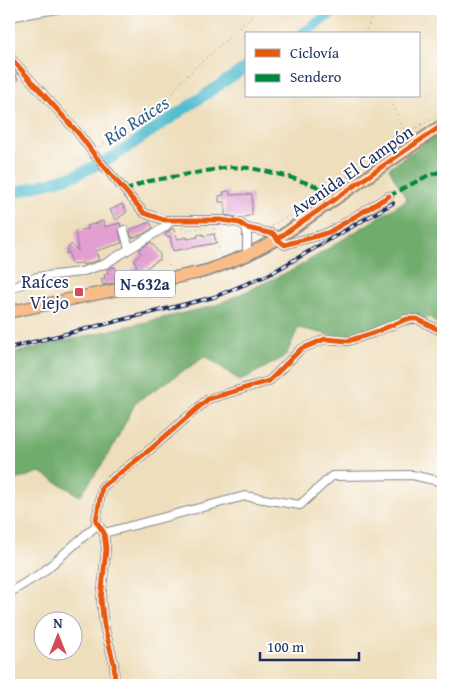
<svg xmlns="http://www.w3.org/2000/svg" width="452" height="694" viewBox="0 0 452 694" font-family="'Gentium Book Plus',serif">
<rect width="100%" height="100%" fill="#fff"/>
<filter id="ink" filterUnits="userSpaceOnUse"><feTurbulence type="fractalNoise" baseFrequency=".02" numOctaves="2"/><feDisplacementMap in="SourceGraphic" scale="10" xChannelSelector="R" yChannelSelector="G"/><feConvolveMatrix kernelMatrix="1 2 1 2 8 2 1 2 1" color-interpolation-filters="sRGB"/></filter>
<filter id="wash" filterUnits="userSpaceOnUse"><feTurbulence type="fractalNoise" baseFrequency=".0096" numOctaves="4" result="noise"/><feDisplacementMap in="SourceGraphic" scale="20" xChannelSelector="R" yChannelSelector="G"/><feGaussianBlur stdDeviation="1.12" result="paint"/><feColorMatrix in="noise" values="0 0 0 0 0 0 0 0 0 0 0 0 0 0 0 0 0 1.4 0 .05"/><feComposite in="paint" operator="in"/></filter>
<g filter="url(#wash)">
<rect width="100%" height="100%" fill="#eedebc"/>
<path fill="#70ac6c" stroke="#466e65" d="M443,130V330L430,317L349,339L298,328L286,356L240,381L206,356L136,402L109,454L80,496L40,472L9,482V354L214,306L295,269L407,200L389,168Z"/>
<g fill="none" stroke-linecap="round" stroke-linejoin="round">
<g stroke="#52bcce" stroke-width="11">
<path d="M302,34L337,9"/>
<path d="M9,194L76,175L115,156L246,67"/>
</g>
</g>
<g id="blocks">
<g fill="#e29fd0">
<path d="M14,70L18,74L16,76L18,79L12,85L9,81V74Z"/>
<path d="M229,191L230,195L252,194V215L241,218L225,215V202H219V196H221V195H224L223,192Z"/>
<path d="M122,204L127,212L116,220L110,210Z"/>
<path d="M103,221L105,227L120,223L121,226L119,231L122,243L96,251L99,260L83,265V263L71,264L69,252L65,254L71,244L78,251L75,231L88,229L87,226Z"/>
<path d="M150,222L153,228L143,234L132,238L130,230Z"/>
<path d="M173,228L178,239L187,237V239L198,237L197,235L203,234V236L214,234L216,243L173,251L170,236L167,237L165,234Z"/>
<path d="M151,242L160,255V259L143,270L147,276L129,279L128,273L134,272L132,269L137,266L134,261L141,253L139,250Z"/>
<path d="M114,267L116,268L118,282L103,285L101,279L105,278L104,275L108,274L107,269Z"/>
</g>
</g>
</g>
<g filter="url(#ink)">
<use href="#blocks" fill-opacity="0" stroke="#84868d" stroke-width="1"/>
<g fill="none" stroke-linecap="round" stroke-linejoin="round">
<g stroke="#84868d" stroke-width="10">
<g id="street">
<path d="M9,17L57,9"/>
<path d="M9,56L79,134L96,157L144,213L164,220H221L240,223L247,228L274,234L277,239L285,245C300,239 317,238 331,231L389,196"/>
<path d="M247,228V255"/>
<path d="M124,230L129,248"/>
<path d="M9,290L37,277L81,272L105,264L165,227L172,220"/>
<path d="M104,533L245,496L300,505L332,476L412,475L443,482"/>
<path d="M9,593L43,572L98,524"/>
<path d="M115,685L114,664L104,625L101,600L106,549L104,533L96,521L102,487L152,448L208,399L269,381L301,349L325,339L348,341L373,333L407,319H417L443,332"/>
</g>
</g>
<g stroke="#84868d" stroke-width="14">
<path id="primary" d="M9,312L197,273L209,270L247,255L277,239L438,128L443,125"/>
</g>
<g stroke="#84868d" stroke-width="1" stroke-dasharray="1 4" stroke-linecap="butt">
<path d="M365,34L375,9"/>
<path d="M389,96L406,134"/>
<path d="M99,147L157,108L170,96L183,79L260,9"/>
<path d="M272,226L329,190L406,134L443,112"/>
<path d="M182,228L187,230L191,229L207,228"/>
<path d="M214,228L218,249"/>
<path d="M169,265L170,270"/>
</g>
<use href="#street" stroke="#fff" stroke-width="8"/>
<use href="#primary" stroke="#f8bd88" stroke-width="11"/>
<g stroke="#1b2f5e" stroke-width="4">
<path id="rail" d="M9,348L214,297L268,275L393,203"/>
</g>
<use href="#rail" stroke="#fff" stroke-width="2" stroke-dasharray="5.5" stroke-linecap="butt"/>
<g stroke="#00873e" stroke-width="4" stroke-dasharray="8 4" stroke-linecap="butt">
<path d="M125,191L144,182L229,167L251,168L286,176L316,186L324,193"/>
<path d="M389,196L429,175L443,171"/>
</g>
<g stroke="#fff" stroke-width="8">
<g id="cycleway">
<path d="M9,56L79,134L96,157L144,213L164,220H221L240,223L247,228L274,234L277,239L285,245C300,239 317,238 331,231L389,196"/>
<path d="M277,239L438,128L443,125"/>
<path d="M115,685L114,664L104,625L101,600L106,549L104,533L96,521L102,487L152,448L208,399L269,381L301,349L325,339L348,341L373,333L407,319H417L443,332"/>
</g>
</g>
<use href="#cycleway" stroke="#e8590c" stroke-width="5"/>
</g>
</g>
<rect fill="#d1495b" stroke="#fff" stroke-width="2" x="74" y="287" width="10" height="10" rx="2.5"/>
<g text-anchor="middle" stroke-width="4" stroke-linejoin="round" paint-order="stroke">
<rect fill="#fff" stroke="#5f6d8e" stroke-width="1" x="115" y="270.5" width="60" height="27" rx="4"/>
<g font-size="16" font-weight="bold" fill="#1b2f5e">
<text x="145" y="290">N-632a</text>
</g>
<g font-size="18" fill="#1b2f5e" stroke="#fff">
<text transform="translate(352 171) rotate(-35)" y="6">Avenida El Campón</text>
</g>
<g font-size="18" fill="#1b2f5e" stroke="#fff" text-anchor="end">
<text x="69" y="288">Raíces<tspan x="69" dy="21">Viejo</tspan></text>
</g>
<g font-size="19" font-style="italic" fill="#2e6085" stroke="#fff">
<text transform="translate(136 120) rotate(-33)" y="7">Río Raices</text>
</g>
</g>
<rect width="452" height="694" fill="none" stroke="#fff" stroke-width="30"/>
<rect x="245" y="32" width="175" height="65" fill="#ffffff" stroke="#a4acbf"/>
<rect x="255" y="49" width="25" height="8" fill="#e8590c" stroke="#a4acbf"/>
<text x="290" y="58" font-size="15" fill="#1b2f5e">Ciclovía</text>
<rect x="255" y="74" width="25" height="8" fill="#00873e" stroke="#a4acbf"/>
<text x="290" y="82" font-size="15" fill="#1b2f5e">Sendero</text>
<g transform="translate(58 636)"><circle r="24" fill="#ffffff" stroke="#a4acbf"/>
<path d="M0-4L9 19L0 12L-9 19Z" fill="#d1495b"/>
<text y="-8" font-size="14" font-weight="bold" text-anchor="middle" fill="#1b2f5e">N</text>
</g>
<path d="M260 652v8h99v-8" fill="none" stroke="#1b2f5e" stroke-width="2.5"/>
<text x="267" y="652" font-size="15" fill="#1b2f5e" stroke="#ffffff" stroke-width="4" paint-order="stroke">100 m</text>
</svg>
